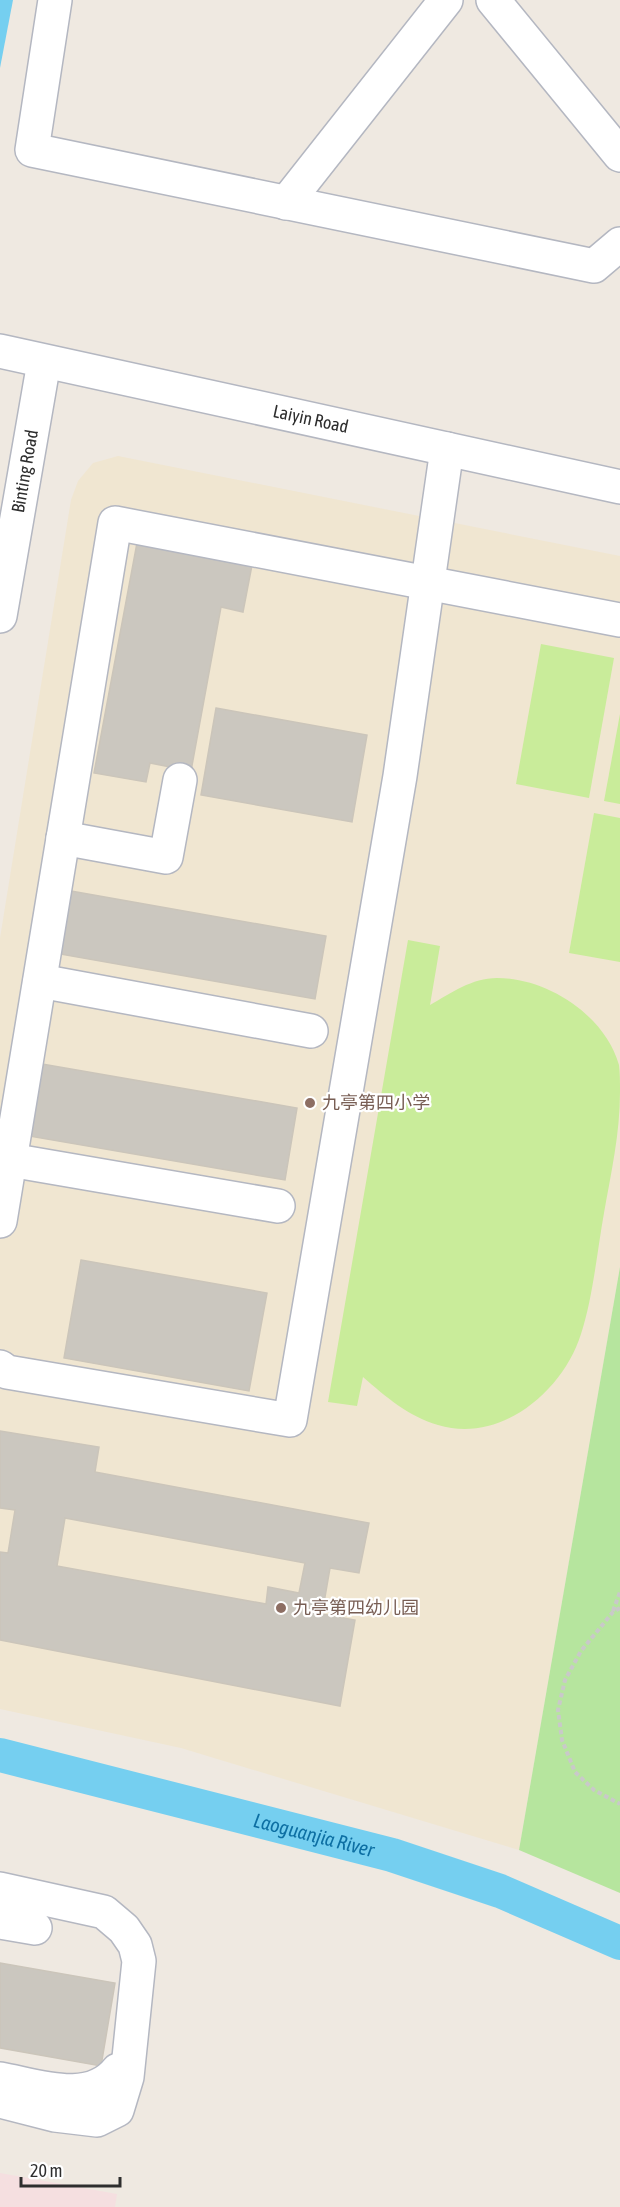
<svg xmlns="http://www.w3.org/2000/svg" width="620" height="2207" viewBox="0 0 620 2207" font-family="'Asap Condensed','Noto Sans SC',sans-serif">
<rect width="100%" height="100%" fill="#efe9e1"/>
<path fill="#f0e6d1" d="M118,456L620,556V1267L519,1850L181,1748L0,1709V938L71,500L78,481L93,463Z"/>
<path fill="#f5dfe0" d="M0,2173L117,2194L115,2207H0Z"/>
<path fill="#b6e59e" d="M620,1267V1893L519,1850Z"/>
<g fill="#c9ec9a">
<path d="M541,644L614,658L589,798L516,784Z"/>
<path d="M620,714V804L604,801Z"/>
<path d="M594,813L620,818V962L569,953Z"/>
<path d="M408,940L440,946L430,1005C451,993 472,978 497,978C547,978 605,1015 619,1065C620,1073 620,1083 620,1092C620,1134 611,1173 604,1213C597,1252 593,1297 581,1334C563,1391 501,1444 438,1425C408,1416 386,1397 363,1377L357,1406L328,1402Z"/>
</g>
<path fill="#75cff0" d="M0,0H13L0,68Z"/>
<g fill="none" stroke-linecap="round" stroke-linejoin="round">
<path stroke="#75cff0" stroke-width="34" id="s1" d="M0,1755L392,1855L500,1891L620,1943"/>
</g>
<g fill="#cbc7bf" stroke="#cbc5ba" stroke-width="1.5" fill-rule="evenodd">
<path d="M137,543L252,565L243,612L221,607L191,771L150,763L146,782L94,773Z"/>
<path d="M216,708L367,735L352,822L201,795Z"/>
<path d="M71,891L326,936L315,999L60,954Z"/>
<path d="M42,1064L297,1108L285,1180L29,1136Z"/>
<path d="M81,1260L267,1293L249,1391L64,1358Z"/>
<path d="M0,1431L99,1447L95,1472L369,1523L359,1573L330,1568L322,1614L355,1620L340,1706L0,1640V1552L8,1553L15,1510L0,1508ZM65,1518L305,1563L299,1593L268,1587L266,1604L57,1566Z"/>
<path d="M0,1963L115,1983L101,2066L0,2048Z"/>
</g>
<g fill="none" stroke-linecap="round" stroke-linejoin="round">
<g stroke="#b4b7c1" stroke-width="36">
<g id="minor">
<path d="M55,0L32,150L594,266L620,244"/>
<path d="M493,0L620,155"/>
<path d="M286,203L446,0"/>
<path id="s2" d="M0,351L620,487"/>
<path id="s3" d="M0,616L44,362"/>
<path d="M63,838L166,857L180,780"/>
<path d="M40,981L311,1031"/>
<path d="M10,1160L278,1206"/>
<path d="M0,1221L115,523L620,620"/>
<path d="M0,1367L7,1372L290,1420L400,776L447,449"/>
<path d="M0,1889L104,1912L124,1929L135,1945L139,1961L127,2077L117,2110L97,2120L55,2115L0,2101"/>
<path d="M0,1922L35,1928"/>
<path d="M0,2079C38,2086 90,2106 118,2070"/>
</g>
</g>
<g stroke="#c9c9c9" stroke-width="4" stroke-dasharray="4.5 3" stroke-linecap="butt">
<path d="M620,1608L613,1612L581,1651L565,1680L558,1710L562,1740L575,1772L594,1790L620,1804"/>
<path d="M613,1611L620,1592"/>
</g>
<use href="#minor" stroke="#fff" stroke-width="33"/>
</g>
<g fill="#8d6e63" stroke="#fff" stroke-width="2">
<circle cx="310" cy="1103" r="6"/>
<circle cx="281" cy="1608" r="6"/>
</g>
<g text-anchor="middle" stroke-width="4.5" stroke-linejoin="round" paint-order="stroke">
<g font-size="18" fill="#2e2e2e" stroke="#fff">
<text dy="6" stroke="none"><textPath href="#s2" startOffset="318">Laiyin Road</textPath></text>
<text dy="6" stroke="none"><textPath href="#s3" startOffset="147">Binting Road</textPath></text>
</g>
<g font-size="18" fill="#785e54" stroke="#fff" text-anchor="start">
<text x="322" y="1109">九亭第四小学</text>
<text x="293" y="1614">九亭第四幼儿园</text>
</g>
<g font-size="20" font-style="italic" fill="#0d6fa3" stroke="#fff">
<text dy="7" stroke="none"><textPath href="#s1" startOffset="324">Laoguanjia River</textPath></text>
</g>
</g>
<path d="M21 2177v9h99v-9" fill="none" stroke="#2e2e2e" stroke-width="3"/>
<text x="30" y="2177" font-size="18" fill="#2e2e2e" stroke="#ffffff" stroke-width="4.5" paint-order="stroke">20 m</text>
</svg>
